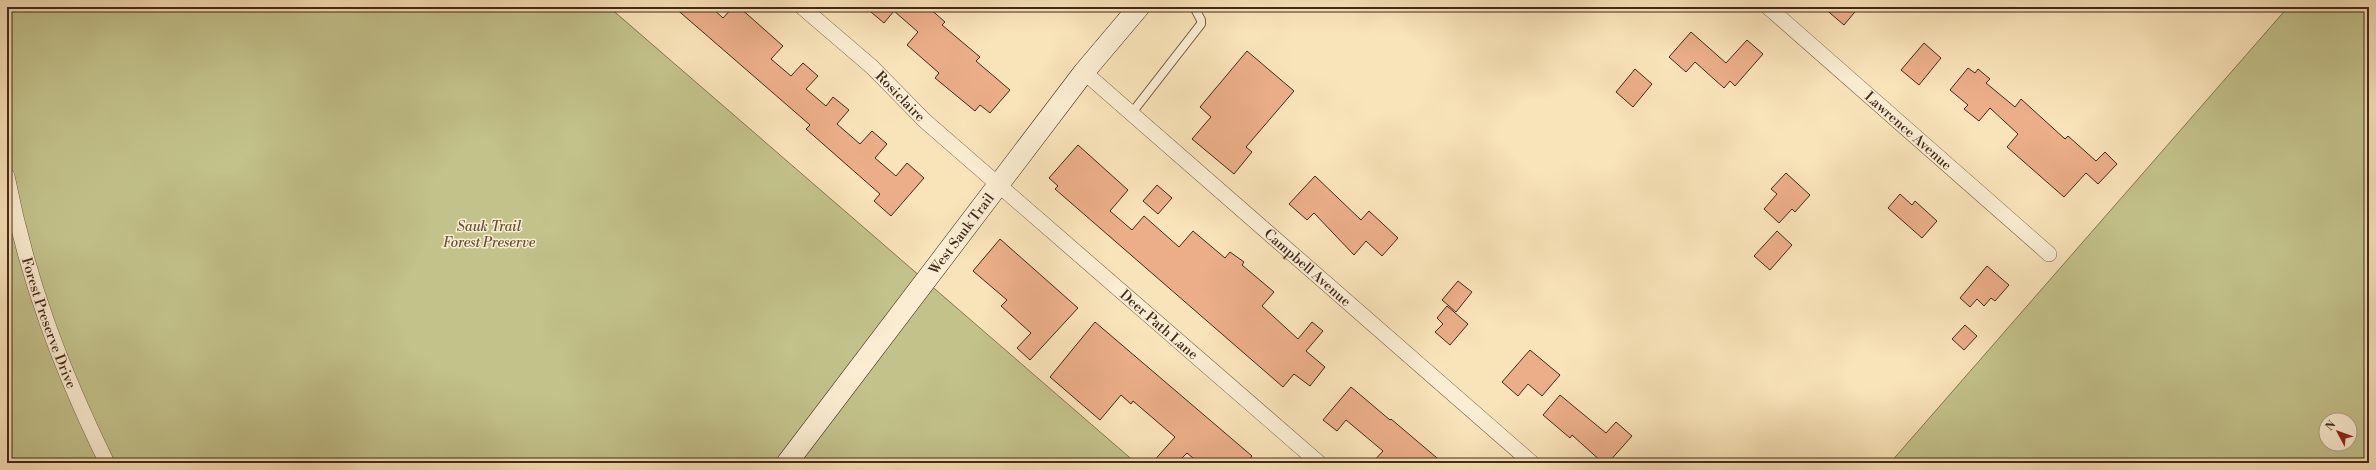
<svg xmlns="http://www.w3.org/2000/svg" width="2376" height="470" viewBox="0 0 2376 470" font-family="'Libre Bodoni',serif">
<rect width="100%" height="100%" fill="#f9e3b8"/>
<filter id="stains"><feTurbulence type="fractalNoise" baseFrequency=".005" numOctaves="4"/><feColorMatrix values="0 0 0 0 .2 0 0 0 0 .09 0 0 0 0 .02 0 0 0 .5 -.17"/></filter>
<radialGradient id="worn" r=".72"><stop offset=".6" stop-color="#630" stop-opacity="0"/><stop offset="1" stop-color="#630" stop-opacity=".3"/></radialGradient>
<g fill="#c3c28b" stroke="#827653" fill-rule="evenodd">
<path d="M7,7H609L1136,463H7Z"/>
<path d="M2288,7H2369V463H1890ZM2326,420H2350V444H2326Z"/>
</g>
<g fill="#ebae89" stroke="#42291b">
<path d="M674,7H711L723,18L733,7H739L783,46L771,59L791,76L803,63L818,76L806,89L826,106L833,97L849,110L837,124L860,144L872,131L887,144L875,158L896,176L907,163L924,178L891,216L874,201L880,194L806,129L810,125Z"/>
<path d="M865,7H928L945,22L942,25L980,57L976,61L1010,90L990,113L980,105L975,111L935,78L939,73L907,45L918,32L894,11L884,23Z"/>
<path d="M1823,7H1859L1844,25Z"/>
<path d="M1691,32L1726,63L1747,40L1763,54L1735,86L1730,81L1724,88L1695,62L1686,72L1669,57Z"/>
<path d="M1924,43L1941,58L1919,85L1901,70Z"/>
<path d="M1247,51L1294,91L1246,147L1252,152L1234,174L1192,139L1211,117L1200,107Z"/>
<path d="M1968,68L1975,73L1978,69L1990,79L1986,83L2015,107L2021,99L2065,139L2068,136L2096,161L2105,152L2117,164L2098,184L2086,173L2064,197L2007,147L2018,134L1990,108L1979,121L1964,109L1968,105L1950,90Z"/>
<path d="M1635,69L1652,84L1633,107L1616,92Z"/>
<path d="M1078,145L1128,190L1110,211L1132,230L1144,216L1179,247L1193,231L1225,258L1230,252L1244,262L1242,265L1274,292L1262,306L1298,339L1312,322L1323,331L1306,351L1325,367L1310,386L1294,374L1283,387L1055,189L1058,186L1049,178Z"/>
<path d="M1786,173L1810,195L1795,212L1792,209L1779,223L1764,209L1777,194L1771,189Z"/>
<path d="M1315,176L1361,220L1369,211L1398,238L1382,256L1366,241L1354,255L1314,213L1307,220L1289,204Z"/>
<path d="M1157,185L1172,198L1158,214L1143,201Z"/>
<path d="M1900,194L1912,205L1915,201L1937,221L1922,238L1888,208Z"/>
<path d="M1777,231L1792,245L1770,270L1754,256Z"/>
<path d="M1000,239L1078,308L1030,360L1017,348L1031,333L1001,306L1007,300L973,271Z"/>
<path d="M1987,266L2009,285L1995,301L1991,298L1984,306L1977,299L1970,307L1960,298Z"/>
<path d="M1458,281L1472,292L1456,312L1442,300Z"/>
<path d="M1447,306L1468,324L1450,345L1435,332L1443,324L1437,318Z"/>
<path d="M1095,322L1252,456L1246,463H1199L1187,453L1177,463H1152L1175,437L1133,401L1131,404L1121,395L1100,420L1050,377Z"/>
<path d="M1965,325L1977,336L1964,350L1952,339Z"/>
<path d="M1530,350L1560,375L1542,396L1528,384L1518,396L1502,382Z"/>
<path d="M1351,387L1390,420L1391,419L1443,463H1372L1383,451L1346,420L1337,431L1323,420Z"/>
<path d="M1560,395L1606,433L1616,422L1632,436L1608,463H1603L1572,435L1570,438L1543,415Z"/>
</g>
<g fill="none" stroke-linecap="round" stroke-linejoin="round">
<g stroke="#705842" stroke-width="10">
<path id="service" d="M1131,114L1201,24V20L1194,7"/>
</g>
<g stroke="#705842" stroke-width="16">
<g id="minor">
<path id="s1" d="M802,7L872,67L925,121L1319,463"/>
<path id="s2" d="M1768,7L2049,254"/>
<path id="s3" d="M1084,72L1532,463"/>
<path id="s4" d="M7,176C27,279 61,369 107,463"/>
</g>
</g>
<g stroke="#42291b" stroke-width="22">
<g id="secondary">
<path id="s5" d="M787,463L1084,72L1139,7"/>
</g>
</g>
<use href="#service" stroke="#fbedd1" stroke-width="8"/>
<use href="#minor" stroke="#fbedd1" stroke-width="15"/>
<use href="#secondary" stroke="#fbedd1" stroke-width="21"/>
</g>
<g text-anchor="middle" stroke-width="3" stroke-linejoin="round" paint-order="stroke">
<g font-size="14" fill="#42291b" stroke="#fbedd1">
<text dy="5" stroke="none"><textPath href="#s1" startOffset="133">Rosiclaire</textPath></text>
<text dy="5" stroke="none"><textPath href="#s2" startOffset="187">Lawrence Avenue</textPath></text>
<text dy="5" stroke="none"><textPath href="#s5" startOffset="288">West Sauk Trail</textPath></text>
<text dy="5" stroke="none"><textPath href="#s3" startOffset="297">Campbell Avenue</textPath></text>
<text dy="5" stroke="none"><textPath href="#s4" startOffset="153">Forest Preserve Drive</textPath></text>
<text dy="5" stroke="none"><textPath href="#s1" startOffset="478">Deer Path Lane</textPath></text>
</g>
<g font-size="14" font-style="italic" fill="#624f37" stroke="#fbedd1">
<text x="489" y="231">Sauk Trail<tspan x="489" dy="16">Forest Preserve</tspan></text>
</g>
</g>
<rect width="2376" height="470" fill="none" stroke="#f9e3b8" stroke-width="24"/>
<rect x="8" y="8" width="2360" height="454" fill="none" stroke="#42291b" stroke-width="2"/>
<rect x="12" y="12" width="2352" height="446" fill="none" stroke="#42291b"/>
<g transform="translate(2338 432) rotate(311)"><circle r="19" fill="#fbedd1" stroke="#b19f88"/>
<path d="M0-3L7 15L0 10L-7 15Z" fill="#8f2418"/>
<text y="-6" font-size="11" font-weight="bold" text-anchor="middle" fill="#42291b">N</text>
</g>
<rect width="100%" height="100%" filter="url(#stains)"/>
<rect width="100%" height="100%" fill="url(#worn)"/>
</svg>
